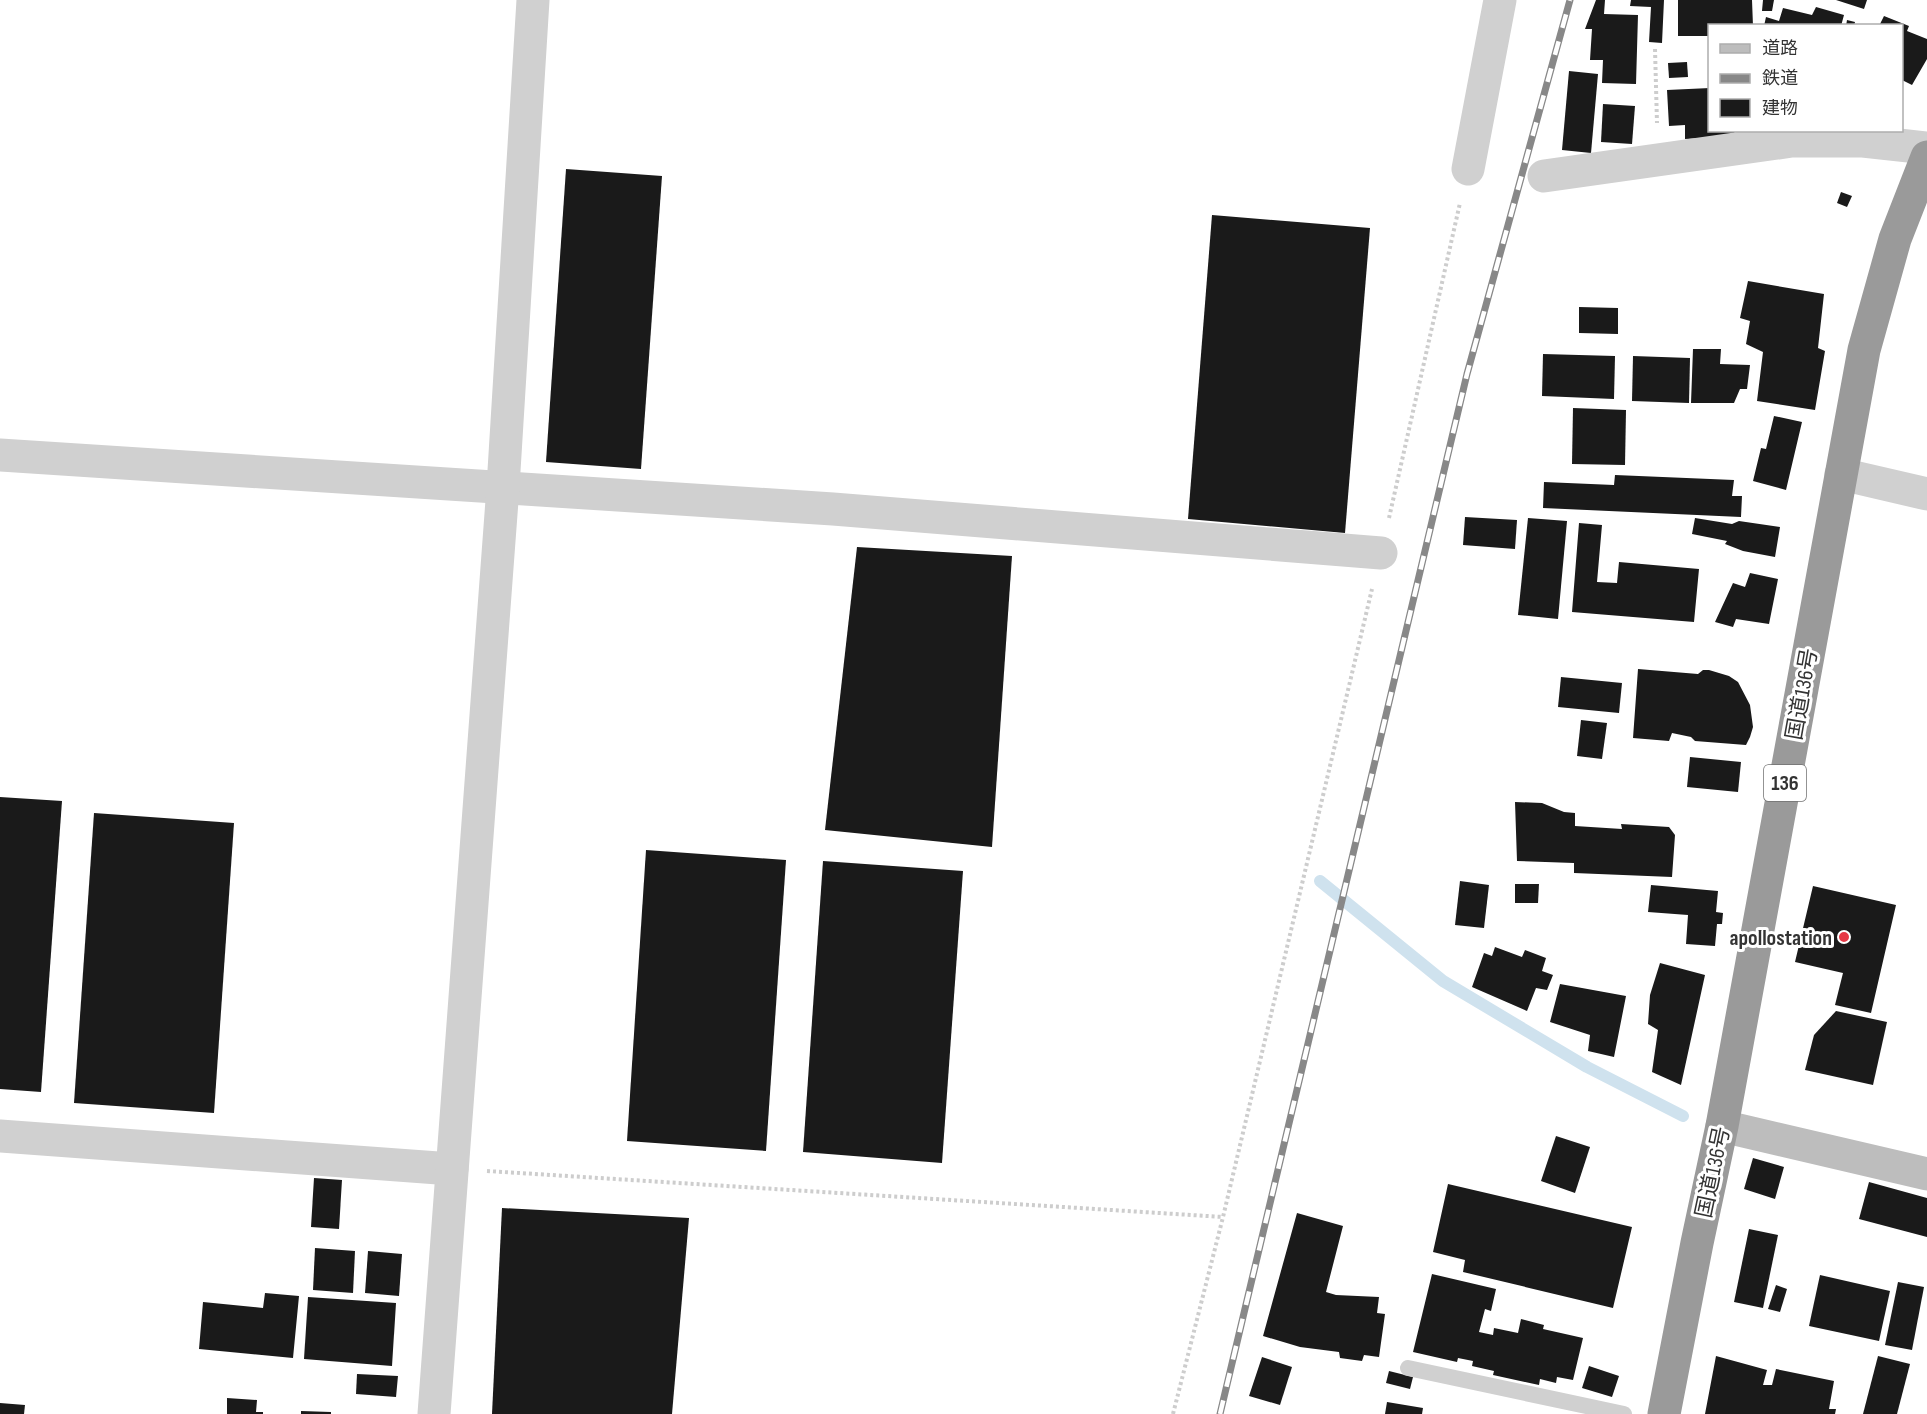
<svg xmlns="http://www.w3.org/2000/svg" width="1927" height="1414" viewBox="0 0 1927 1414" font-family="'Sofia Sans Condensed','Noto Sans JP',sans-serif">
<rect width="100%" height="100%" fill="#fff"/>
<g fill="none" stroke-linecap="round" stroke-linejoin="round">
<path stroke="#cfe2ee" stroke-width="12" d="M1320,881L1443,981L1587,1067L1683,1116"/>
</g>
<g fill="#1a1a1a">
<path d="M1596,0H1605L1604,14L1638,15L1636,84L1602,83L1603,60H1590L1592,29H1585Z"/>
<path d="M1631,0H1664L1662,43L1649,42L1651,7L1630,6Z"/>
<path d="M1678,0H1752L1753,26H1710V36H1678Z"/>
<path d="M1763,0H1774L1772,11H1762Z"/>
<path d="M1836,0H1867L1864,9Z"/>
<path d="M1816,7L1844,15L1841,26H1764L1766,17L1779,21L1783,8L1812,15Z"/>
<path d="M1884,16L1909,26L1907,31L1927,39V59L1912,85L1902,80V26H1879Z"/>
<path d="M1847,20L1855,22L1854,26H1846Z"/>
<path d="M1687,62L1688,77L1669,78L1668,63Z"/>
<path d="M1569,71L1598,74L1591,153L1562,150Z"/>
<path d="M1710,88V130H1734L1735,136L1685,139V125L1669,126L1667,90Z"/>
<path d="M1603,104L1635,106L1632,144L1601,142Z"/>
<path d="M566,169L662,176L641,469L546,462Z"/>
<path d="M1841,192L1852,196L1847,207L1837,203Z"/>
<path d="M1212,215L1370,228L1345,533L1188,519Z"/>
<path d="M1748,281L1824,294L1818,348L1825,351L1815,410L1757,401L1763,352L1746,344L1750,321L1740,318Z"/>
<path d="M1579,307L1618,308V334L1579,333Z"/>
<path d="M1693,349H1721L1720,364L1750,365L1747,389H1740L1734,403H1691Z"/>
<path d="M1543,354L1615,356L1614,399L1542,396Z"/>
<path d="M1633,356L1690,358L1689,403L1632,401Z"/>
<path d="M1573,408L1626,410L1625,465L1572,464Z"/>
<path d="M1774,416L1802,422L1786,490L1753,481L1761,448L1766,449Z"/>
<path d="M1615,475L1734,480L1732,496H1742L1741,517L1543,508L1544,482L1614,485Z"/>
<path d="M1465,517L1517,520L1515,549L1463,545Z"/>
<path d="M1528,518L1567,521L1558,619L1518,615Z"/>
<path d="M1695,518L1732,524L1739,521L1780,527L1775,557L1743,551L1725,544L1727,541L1692,534Z"/>
<path d="M1579,523L1602,525L1597,582L1617,583L1619,562L1699,569L1694,622L1572,612Z"/>
<path d="M857,547L1012,556L992,847L825,830Z"/>
<path d="M1750,573L1778,579L1769,624L1736,619L1733,627L1715,622L1733,583L1745,587Z"/>
<path d="M1638,669L1698,674L1703,670H1709L1729,676L1738,682L1750,705L1753,727L1750,737L1746,745L1695,741L1691,737L1672,733L1669,741L1633,738Z"/>
<path d="M1561,677L1622,683L1619,713L1558,707Z"/>
<path d="M1581,720L1607,723L1602,759L1577,756Z"/>
<path d="M1690,757L1741,762L1738,792L1687,787Z"/>
<path d="M0,797L62,801L41,1092L0,1089Z"/>
<path d="M1515,802L1542,803L1564,812L1575,813V826L1622,829L1621,824L1669,827L1675,835L1672,877L1574,873V863L1517,861Z"/>
<path d="M94,813L234,823L214,1113L74,1103Z"/>
<path d="M646,850L786,860L766,1151L627,1141Z"/>
<path d="M823,861L963,871L942,1163L803,1152Z"/>
<path d="M1460,881L1489,885L1484,928L1455,925Z"/>
<path d="M1515,884H1539L1538,903H1515Z"/>
<path d="M1651,885L1718,891L1716,912L1723,913L1722,924H1717L1715,946L1686,944L1688,915L1648,912Z"/>
<path d="M1813,886L1896,905L1871,1013L1835,1005L1843,973L1795,962Z"/>
<path d="M1495,947L1522,957L1525,950L1546,958L1542,971L1553,975L1547,990L1536,988L1527,1011L1472,987L1484,953L1492,956Z"/>
<path d="M1660,963L1705,975L1681,1085L1652,1072L1658,1030L1648,1024L1650,995Z"/>
<path d="M1560,984L1626,996L1614,1057L1588,1051L1590,1035L1550,1022Z"/>
<path d="M1836,1011L1887,1022L1873,1085L1805,1070L1814,1035Z"/>
<path d="M1556,1136L1590,1147L1575,1193L1541,1181Z"/>
<path d="M1753,1158L1784,1167L1775,1199L1744,1189Z"/>
<path d="M314,1178L342,1180L339,1229L311,1227Z"/>
<path d="M1869,1182L1927,1198V1237L1859,1219Z"/>
<path d="M1448,1184L1632,1227L1613,1308L1463,1272L1465,1260L1433,1252Z"/>
<path d="M502,1208L689,1218L672,1414H492Z"/>
<path d="M1297,1213L1343,1226L1326,1292L1336,1295L1379,1297L1377,1313L1385,1314L1379,1357L1364,1355L1362,1361L1340,1358L1339,1352L1300,1347L1263,1336Z"/>
<path d="M1749,1229L1778,1235L1763,1308L1734,1302Z"/>
<path d="M315,1248L355,1251L353,1293L313,1290Z"/>
<path d="M368,1251L402,1254L399,1296L365,1293Z"/>
<path d="M1432,1274L1496,1289L1491,1311L1485,1309L1479,1332L1493,1335L1494,1328L1518,1333L1521,1319L1544,1325L1543,1329L1583,1338L1573,1380L1557,1377L1556,1383L1540,1379L1539,1385L1493,1375L1494,1371L1472,1366L1473,1361L1458,1358L1457,1362L1413,1352Z"/>
<path d="M1820,1275L1890,1291L1879,1341L1809,1326Z"/>
<path d="M1898,1282L1924,1287L1912,1350L1885,1345Z"/>
<path d="M1776,1285L1787,1289L1780,1312L1768,1309Z"/>
<path d="M265,1293L299,1296L293,1358L199,1349L203,1302L263,1308Z"/>
<path d="M308,1297L396,1303L392,1366L304,1359Z"/>
<path d="M1716,1356L1767,1370L1763,1385H1772L1776,1369L1834,1381L1829,1409H1836L1835,1414H1705Z"/>
<path d="M1878,1356L1910,1364L1897,1414H1863Z"/>
<path d="M1262,1357L1292,1367L1280,1405L1249,1396Z"/>
<path d="M1589,1366L1619,1376L1612,1397L1582,1388Z"/>
<path d="M1389,1371L1413,1377L1410,1389L1386,1383Z"/>
<path d="M357,1374L398,1376L396,1397L356,1394Z"/>
<path d="M227,1398L257,1400L256,1412H263V1414H227Z"/>
<path d="M1387,1402L1423,1408L1422,1414H1385Z"/>
<path d="M0,1403L25,1405L24,1414H0Z"/>
<path d="M301,1411L331,1412V1414H301Z"/>
</g>
<g fill="none" stroke-linecap="round" stroke-linejoin="round">
<g stroke="#cdcdcd" stroke-width="4" stroke-dasharray="3 3" stroke-linecap="butt">
<path d="M1655,49L1657,123"/>
<path d="M1389,518L1460,203"/>
<path d="M487,1171L1223,1217"/>
<path d="M1173,1414L1223,1217L1372,589"/>
</g>
<path stroke="#d0d0d0" stroke-width="16" d="M1408,1368L1624,1414"/>
<g stroke="#d0d0d0" stroke-width="33">
<path d="M1468,169L1500,0"/>
<path d="M1544,176L1792,141H1863L1927,148"/>
<path d="M0,455L833,509L1381,553"/>
<path d="M1841,474L1927,494"/>
<path d="M0,1136L452,1169"/>
<path d="M434,1414L503,487L533,0"/>
</g>
<path stroke="#bdbdbd" stroke-width="33" d="M1722,1126L1927,1174"/>
<path stroke="#9a9a9a" stroke-width="33" d="M1664,1414L1697,1243L1722,1126L1864,350L1895,239L1927,157"/>
<g stroke="#888" stroke-width="7">
<path id="rail" d="M1220,1414L1467,374L1570,0"/>
</g>
<use href="#rail" stroke="#fff" stroke-width="4.5" stroke-dasharray="14" stroke-linecap="butt"/>
</g>
<circle fill="#e63946" stroke="#fff" stroke-width="2" cx="1844" cy="937" r="6"/>
<g text-anchor="middle" stroke-width="6" stroke-linejoin="round" paint-order="stroke">
<rect fill="#fff" stroke="#707070" stroke-width="1.5" x="1764" y="765" width="42" height="36" rx="4.5"/>
<g font-size="21" font-weight="bold" fill="#333">
<text x="1785" y="790">136</text>
</g>
<g font-size="22" fill="#333" stroke="#fff">
<text transform="translate(1801 694) rotate(-80)" y="8">国道136号</text>
<text transform="translate(1712 1172) rotate(-78)" y="8">国道136号</text>
</g>
<g font-size="22" font-weight="bold" fill="#333" stroke="#fff" text-anchor="end">
<text x="1832" y="945">apollostation</text>
</g>
</g>
<rect x="1708" y="24" width="195" height="108" fill="#ffffff" stroke="#adadad" stroke-width="1.5"/>
<rect x="1720" y="44" width="30" height="9" fill="#bdbdbd" stroke="#adadad" stroke-width="1.5"/>
<text x="1762" y="54" font-size="18" fill="#333333">道路</text>
<rect x="1720" y="74" width="30" height="9" fill="#888888" stroke="#adadad" stroke-width="1.5"/>
<text x="1762" y="84" font-size="18" fill="#333333">鉄道</text>
<rect x="1720" y="99" width="30" height="18" fill="#1a1a1a" stroke="#adadad" stroke-width="1.5"/>
<text x="1762" y="114" font-size="18" fill="#333333">建物</text>
</svg>
